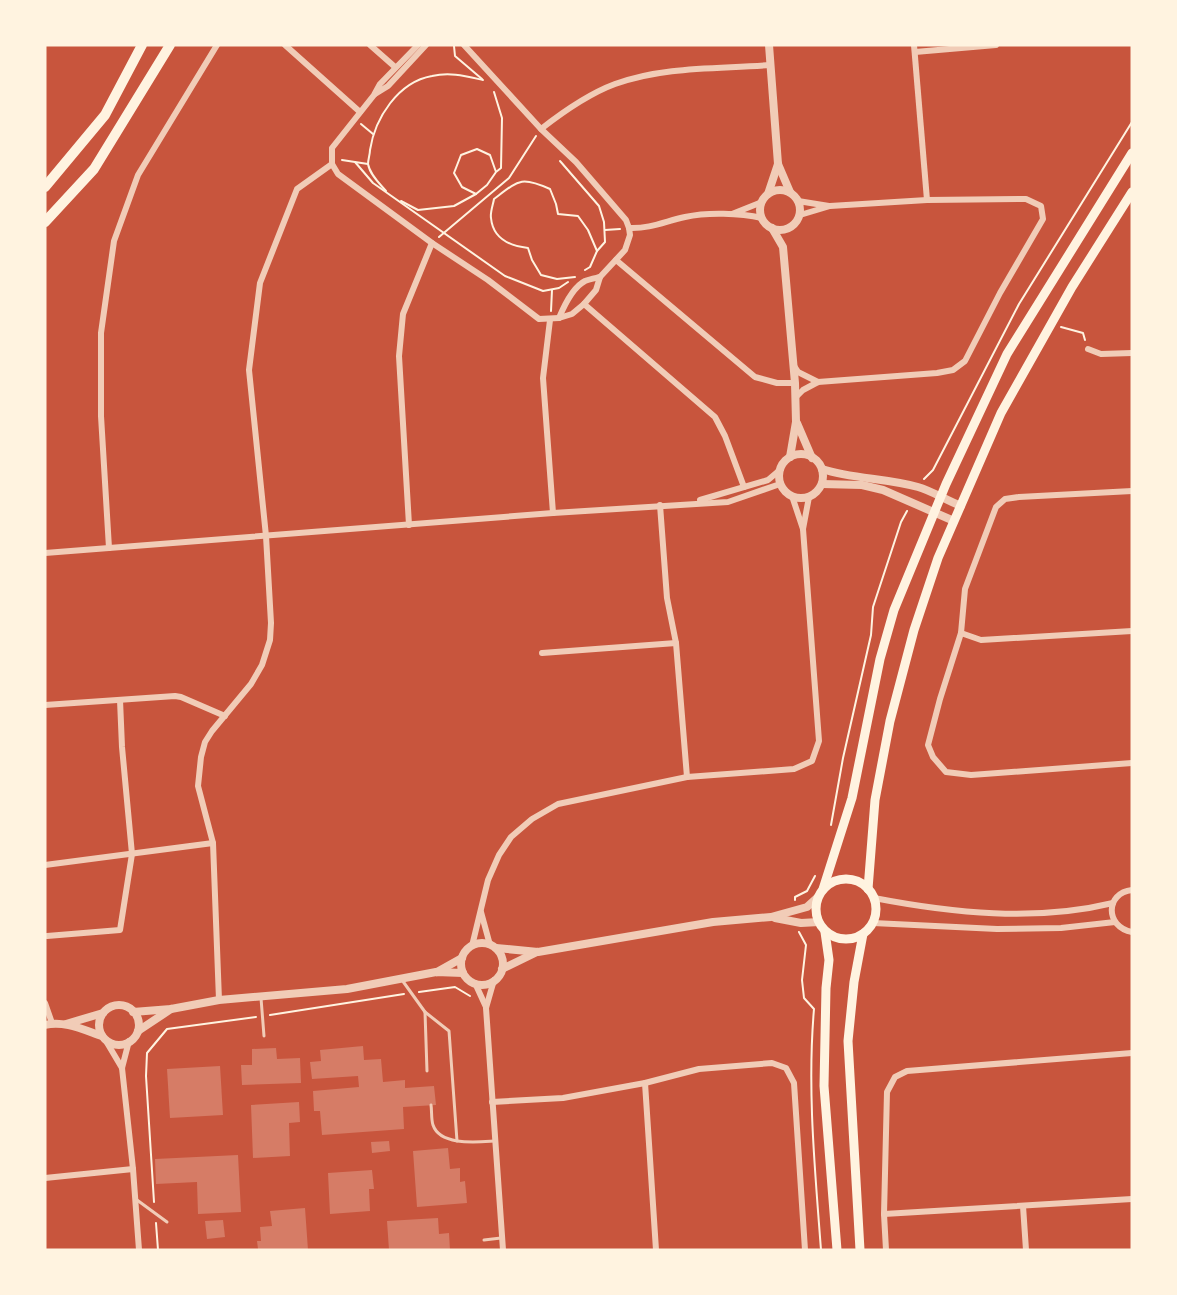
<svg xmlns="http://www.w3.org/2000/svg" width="1177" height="1295" viewBox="0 0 1177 1295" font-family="'Open Sans',sans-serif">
<rect width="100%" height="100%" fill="#c8553d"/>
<g fill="#d67c66">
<path d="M363,1046L364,1060L381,1059L383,1082L405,1080V1088L434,1086L436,1105L403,1107L404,1129L322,1135L320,1111H314L313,1091L359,1087L358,1076L312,1079L310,1062L321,1061L320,1050Z"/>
<path d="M276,1048L277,1059L300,1058L301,1083L242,1085L241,1065H252V1049Z"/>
<path d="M220,1066L223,1115L170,1118L167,1069Z"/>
<path d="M299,1102L300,1122L289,1123L290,1156L253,1158L251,1105Z"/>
<path d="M389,1141L390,1151L372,1153L371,1142Z"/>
<path d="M448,1148L450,1169L460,1168V1182L465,1181L467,1203L417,1207L413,1151Z"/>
<path d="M238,1155L241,1212L198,1214L197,1182L156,1184L155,1159Z"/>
<path d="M372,1170L374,1189H369L370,1211L330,1214L328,1173Z"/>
<path d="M305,1208L308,1250L258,1249L257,1241H261L260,1227L272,1226L270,1211Z"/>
<path d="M438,1218L439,1234L449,1233L450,1250H389L387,1221Z"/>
<path d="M223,1220L225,1237L207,1239L205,1221Z"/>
</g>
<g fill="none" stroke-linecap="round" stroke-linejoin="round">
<g stroke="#fff3e0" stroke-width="2">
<path d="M454,46L455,56L482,79"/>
<path d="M494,92L502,118L501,168L496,172L490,155L477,149L461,155L454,173L462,187L476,194L487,185L496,172"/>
<path d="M361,124L373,134"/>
<path d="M342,160L368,164"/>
<path d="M560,161L599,206L604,222L605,242L597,251"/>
<path d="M355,162L373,183L505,276L543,291L559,288L568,282"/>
<path d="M386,191C380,184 370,175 368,164C368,160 370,154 370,150C375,118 398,82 432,76C450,72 465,76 483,80"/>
<path d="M401,201L418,210L454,206L476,194"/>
<path d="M605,230L620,229"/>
<path d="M439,237L509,178L536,136"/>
<path d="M575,277L557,279L541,275L532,260L528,248C510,246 493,239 491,218C490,212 493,205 494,199C519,180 521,176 550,189L556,204L558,214L578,216L588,230L597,251L590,267L585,270"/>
<path d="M551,311L552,290"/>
<path d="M1061,327L1083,333L1085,340"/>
<path d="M924,479L933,470L1019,304L1132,122"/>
<path d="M831,825L843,758L871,635L873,607L901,522L907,511"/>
<path d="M795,900V897L807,891L815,876"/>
<path d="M799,932L806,945L802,980L804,998L814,1009C807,1089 815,1170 821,1250"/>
<path d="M419,992L455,987L470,996"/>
<path d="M270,1015L404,994"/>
<path d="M154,1202L146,1076L147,1053L167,1029L256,1017"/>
<path d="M156,1223L158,1250"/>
</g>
<g stroke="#f1ccb7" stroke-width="3">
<path d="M402,980L425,1012L449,1031L457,1141"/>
<path d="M261,998L264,1036"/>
<path d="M425,1012L427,1071"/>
<path d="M431,1105C432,1111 431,1119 433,1125C440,1146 477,1142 494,1141"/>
<path d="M137,1200L167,1222"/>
<path d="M484,1240L501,1238"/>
</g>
<g stroke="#f1ccb7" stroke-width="6">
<path d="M285,45L360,112"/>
<path d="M370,45L395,67"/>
<path d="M464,45L541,129L576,162L626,220L629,228"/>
<path d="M914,45L927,200"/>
<path d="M915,52L996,45"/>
<path d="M375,94L388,86L426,45"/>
<path d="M541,129C564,111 588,94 615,84C664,66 719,69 770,65"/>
<path d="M332,164L338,174L432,243L488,280L539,319L559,318L572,314L584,304L596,290L600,277L625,250L630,235L629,228C650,229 666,221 685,217C707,212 740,213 762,218"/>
<path d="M332,164V148L374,95L380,84L418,45"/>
<path d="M798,201L829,206"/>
<path d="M732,214L762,202"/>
<path d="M616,260L755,377L777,383H795"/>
<path d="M584,304L715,417L725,436L744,487"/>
<path d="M559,318C564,306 573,287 585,281C590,279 596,278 600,277"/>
<path d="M550,320L543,378L553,513"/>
<path d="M1088,349L1101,354L1132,353"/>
<path d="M794,366L798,372L818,382"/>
<path d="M796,397L803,390L818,382L937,373L953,370L965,361L1000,293L1043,219L1041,206L1026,199L927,200L830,206L800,215"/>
<path d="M1132,491L1019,497L1005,499L996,507L965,589L961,633L940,699L928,745L933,757L946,772L971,775L1132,763"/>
<path d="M792,496L803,529"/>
<path d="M700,500L768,480L781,469"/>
<path d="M660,505L667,598L676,643L687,777"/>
<path d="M409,525L399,356L403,314L432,243"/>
<path d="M109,548L101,416V333L114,241L138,175L217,45"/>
<path d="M45,553L553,513L728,502L780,484"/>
<path d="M961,633L981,640L1132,631"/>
<path d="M542,653L676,643"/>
<path d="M45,705L175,696L181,697L225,716"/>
<path d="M45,865L213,843"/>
<path d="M1132,890C1105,893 1105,927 1132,932"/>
<path d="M874,898C952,913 1035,922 1113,903"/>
<path d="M481,912L490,945"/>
<path d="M873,923L997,929L1061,928L1115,922"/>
<path d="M47,936L120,930L132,854L122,747L120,700"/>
<path d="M472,946L488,880L499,855L511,837L532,819L558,804L687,777L794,769L812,761L819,741L803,529L809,497"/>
<path d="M494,980L486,1008L503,1250"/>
<path d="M475,983L486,1007"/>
<path d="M219,1000L213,843L198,786L201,757L205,742L212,731L251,684L262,665L270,640L271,623L266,536L249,370L260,283L297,189L332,164"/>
<path d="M45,1003L52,1023"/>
<path d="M106,1041L122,1068"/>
<path d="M129,1041L122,1068L133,1169L139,1250"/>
<path d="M645,1083L656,1250"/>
<path d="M492,1102L563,1098L645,1083L699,1069L772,1063L786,1068L794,1083L805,1250"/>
<path d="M45,1178L133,1169"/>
<path d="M1023,1206L1026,1250"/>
<path d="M884,1214L1132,1199"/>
<path d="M886,1250L884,1214L887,1092L895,1077L907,1071L1132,1053"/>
</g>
<g stroke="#f1ccb7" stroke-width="8">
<path d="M769,45L778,164L790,192"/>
<circle cx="780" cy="210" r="20"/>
<path d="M768,194L778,164"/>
<path d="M772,228L783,247L795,383L796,422L790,457"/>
<path d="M797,423L812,458"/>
<circle cx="801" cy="476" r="22"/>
<path d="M822,469C853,479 886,478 918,487C932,491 946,500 961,506"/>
<path d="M822,484L862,485L883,490L954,521"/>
<path d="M775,918L801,923L819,922"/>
<circle cx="482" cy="964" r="21"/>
<path d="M496,948L538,952L713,922L771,917L807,907L818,897"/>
<path d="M502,969L537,952"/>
<path d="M437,972L462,958"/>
<circle cx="119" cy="1025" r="20"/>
<path d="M133,1012L171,1009L219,1000L347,989L436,972L463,973"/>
<path d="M66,1024L103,1013"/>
<path d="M45,1025C64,1020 84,1030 102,1036"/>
<path d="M138,1031L171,1009"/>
</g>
<g stroke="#fff3e0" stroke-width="9">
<circle cx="846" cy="909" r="30"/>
<path d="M823,889L852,798L880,659L894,610L946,484L1007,354L1132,153"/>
<path d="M868,889L875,800L890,721L914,630L938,558L1001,413L1072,287L1132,192"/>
<path d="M825,932L829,960L826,988L824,1086L837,1250"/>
<path d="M860,1250L848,1041L854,982L863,934"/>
</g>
<g stroke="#fff3e0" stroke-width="10">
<path d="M45,187L105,115L142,45"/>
<path d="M45,222L94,169L170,45"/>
</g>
</g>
<rect width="1177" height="1295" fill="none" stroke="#fff3e0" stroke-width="93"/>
</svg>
